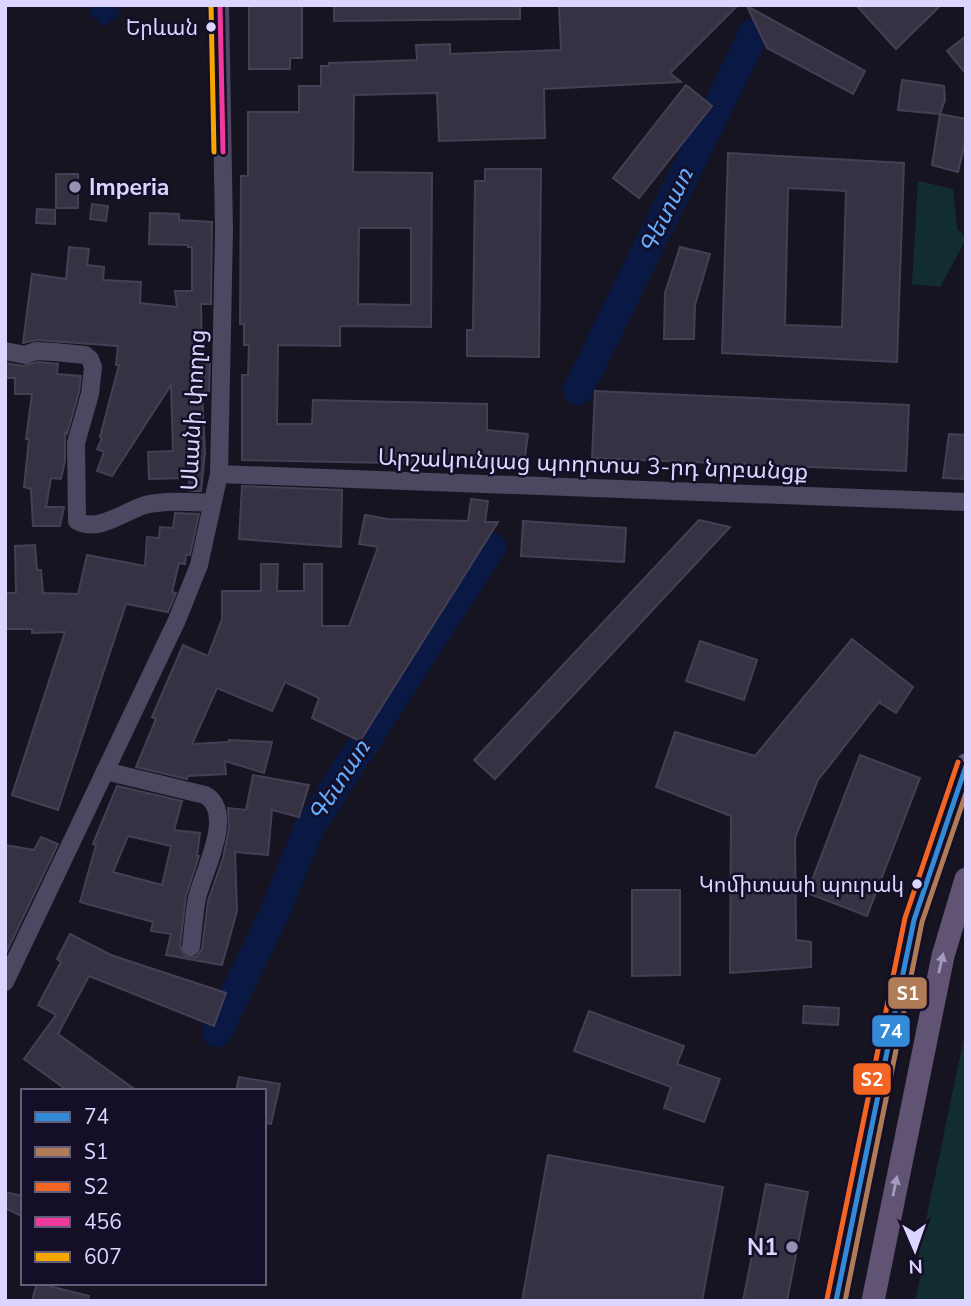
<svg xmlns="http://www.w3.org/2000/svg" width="971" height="1306" viewBox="0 0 971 1306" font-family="'Nunito Sans','Noto Sans Armenian',sans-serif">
<rect width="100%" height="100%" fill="#171421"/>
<g fill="#122d30">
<path d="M918,181L953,189L957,228L966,239L940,287L912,284Z"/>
<path d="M966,1028V1301H915L923,1265L917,1263Z"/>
</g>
<path fill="#091944" d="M87,5H116L120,13L119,16L115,19L111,18L108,25L103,26L98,19L89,17L91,10Z"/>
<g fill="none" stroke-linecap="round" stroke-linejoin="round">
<g stroke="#091944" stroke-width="30">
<path d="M578,390L754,33"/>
<path d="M217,1032L274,914L309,828L491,547"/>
</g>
</g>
<g fill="#363243" stroke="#443f55" stroke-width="2" fill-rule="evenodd">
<path d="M249,5H302V58H290V69H249Z"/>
<path d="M334,5H520V19L334,21Z"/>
<path d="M559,5H738L670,73L681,82L544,89L545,138L439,141L437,93L354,95L353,172L432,173L431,327L340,326V346L278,345L277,424H312L313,400L487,404V430L528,434L524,465L486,462V465L242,460V375H248L249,345H244V324H240L241,176H248V112H299V86H321V66H329V63L417,60L416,45L450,44V54L561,50ZM359,228H411V305L358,304Z"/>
<path d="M856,5H941L896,49Z"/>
<path d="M747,6L865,71L853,94L767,48Z"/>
<path d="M966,36V74L947,51Z"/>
<path d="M902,80L944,86L945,100L940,114L898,110Z"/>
<path d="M686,85L712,106L639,198L613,178Z"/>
<path d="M940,114L966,119V139L958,172L932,165Z"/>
<path d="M728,153L904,163L897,362L722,353ZM788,188L846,191L842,327L785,325Z"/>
<path d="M485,169H541L539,357L467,356V330H473L475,181H485Z"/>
<rect x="56" y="174" width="22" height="34"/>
<path d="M92,204L108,206L106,221L90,219Z"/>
<path d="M37,209L55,210V224L36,223Z"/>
<path d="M150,213L179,214V220L212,222L211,304H201L202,357L210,358L209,392H202L205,453L201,491H189V478L149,479L148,452L173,451L171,385L112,476L97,471L104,452L97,449L102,439L100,437L119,365H116L118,346L37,340L23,343L32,274L66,279L69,247L89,249L87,265L104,267L103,280L141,282L140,303L177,307L175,291H192V247H188V245L149,244Z"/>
<path d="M680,247L710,254L695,305L694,339H664L665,293Z"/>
<path d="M38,362L58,364L57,374L81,376L79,392L67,434L65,432V461L61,479L51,478L46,507H64L60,526H33L31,489L24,487L29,439H26L32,394H15V378H5V363L23,366Z"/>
<path d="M595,391L909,405L906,471L592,458Z"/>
<path d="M949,434L966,435V479L943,478Z"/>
<path d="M242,486L342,490L341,547L239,539Z"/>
<path d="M471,499L488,501L485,522H498L360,741L312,718L319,698L285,682L272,711L217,688L192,744L229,742V740L272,742L264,773L225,761L226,774L188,776L187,779L136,767L156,719L152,717L183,645L208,656L222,619V591H261V564H278L277,591H304V564H322V626H349L378,547L359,544L365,515L388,519L468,521Z"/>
<path d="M175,513L199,514L190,555H186L185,564L179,563L172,592L176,593L168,612L126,604L58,810L12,795L65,632L32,633V629H5V593H16L15,546L35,545L37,570H41L43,593L78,594L87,555L145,566L147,537L159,538L160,527L173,528Z"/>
<path d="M699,520L730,527L495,779L474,760Z"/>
<path d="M523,521L626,528L624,562L521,556Z"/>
<path d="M852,639L913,687L896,713L880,703V701L818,780L795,838L796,940L811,942V967L730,973L731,816L656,787L675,732L755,756Z"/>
<path d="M700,641L757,660L744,700L686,681Z"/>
<path d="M860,755L920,778L867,916L807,893Z"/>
<path d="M253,775L309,785L299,817L272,810L268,855L235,852L237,911L222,965L166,955L171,934L151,931L153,922L80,902L96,845L93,844L117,786L182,801L174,830L200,833L197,856H199L186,896L180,946L185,956L196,957L202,949L208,901L223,858L229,828L228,808L246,810ZM128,836L171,846L162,885L113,872Z"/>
<path d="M41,837L58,844L5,955V845L34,850Z"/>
<path d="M632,890H680V975L632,976Z"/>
<path d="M70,934L111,955L226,993L214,1026L89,976L58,1034L137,1091H68L24,1059L56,1015L38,1005L61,962L57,959Z"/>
<path d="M804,1006L839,1008L838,1025L803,1023Z"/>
<path d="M589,1011L684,1046L677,1064L720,1079L704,1122L664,1108L671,1087L574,1051Z"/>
<path d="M239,1077L280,1084L271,1124L264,1123V1091H236Z"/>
<path d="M548,1155L723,1187L702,1301H522Z"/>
<path d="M766,1184L808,1192L787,1301H743Z"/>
<path d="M5,1192L23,1196V1217L5,1208Z"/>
<path d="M37,1283L89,1296L88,1301H32Z"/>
</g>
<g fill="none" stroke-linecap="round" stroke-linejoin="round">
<g stroke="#4b4862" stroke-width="18">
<path d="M5,351L25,355L36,351L54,352L85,355L90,359L93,367L90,394L76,443L77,521C98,533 125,511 145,505C167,500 190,502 212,503"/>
<path d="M219,474L966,502"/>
<path d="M105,771L205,795C236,812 203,872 197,898C194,914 193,931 191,947"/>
<path d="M5,982L177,620L199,565L219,474L224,230L220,5"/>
</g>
<g stroke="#615373" stroke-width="23">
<path d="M836,1301L914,920L966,765"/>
<path d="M873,1301L943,956L966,879"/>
</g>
<g stroke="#140e27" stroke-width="10">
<path id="bus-1" d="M836,1301L914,920L966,766"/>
</g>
<g stroke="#140e27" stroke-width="10">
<path id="bus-2" d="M845,1301L922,922L966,793"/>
</g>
<g stroke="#140e27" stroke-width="10">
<path id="bus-3" d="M827,1299L905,918L958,762"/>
</g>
<g stroke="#140e27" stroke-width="10">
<path id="bus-4" d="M220,5L223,152"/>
</g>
<g stroke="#140e27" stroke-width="10">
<path id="bus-5" d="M211,5L214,152"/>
</g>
<use href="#bus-1" stroke="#338bd7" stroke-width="5"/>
<use href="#bus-2" stroke="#b07c57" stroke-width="5"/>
<use href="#bus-3" stroke="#f26522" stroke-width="5"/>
<use href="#bus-4" stroke="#f13a9d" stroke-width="5"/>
<use href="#bus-5" stroke="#f7a600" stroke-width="5"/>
</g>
<defs><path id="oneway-solid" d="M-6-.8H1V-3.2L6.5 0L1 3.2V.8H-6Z" transform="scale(1.75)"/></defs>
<g fill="#a59ac0">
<use href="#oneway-solid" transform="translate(941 963) rotate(-77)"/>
<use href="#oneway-solid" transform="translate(895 1186) rotate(-78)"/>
</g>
<g fill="#dcd5ff" stroke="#140e27" stroke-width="2.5">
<circle cx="211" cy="27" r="6"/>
<circle cx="917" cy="884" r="6"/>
</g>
<g fill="#9791b1" stroke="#140e27" stroke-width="2.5">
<circle cx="75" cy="187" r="7"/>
<circle cx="792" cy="1247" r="7"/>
</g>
<g text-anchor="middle" stroke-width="5" stroke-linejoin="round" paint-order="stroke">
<g font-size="21" fill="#dcd5ff" stroke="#140e27" text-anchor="end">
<text x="198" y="35">Երևան</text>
<text x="904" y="892">Կոմիտասի պուրակ</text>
</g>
<g font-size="23" font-weight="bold" fill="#dcd5ff" stroke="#140e27" text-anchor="start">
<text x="89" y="195">Imperia</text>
<text x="778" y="1255" text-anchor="end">N1</text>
</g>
<g font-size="23" fill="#dcd5ff" stroke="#140e27">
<text transform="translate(193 410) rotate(-87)" y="8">Սևանի փողոց</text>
<text transform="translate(593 464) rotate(2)" y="8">Արշակունյաց պողոտա 3-րդ նրբանցք</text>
</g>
<g font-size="24" font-style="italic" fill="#63acff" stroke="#140e27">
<text transform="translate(666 211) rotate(-64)" y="8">Գետառ</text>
<text transform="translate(339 781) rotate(-57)" y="8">Գետառ</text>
</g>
</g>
<g stroke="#140e27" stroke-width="2.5">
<rect x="887" y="976" width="41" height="34" rx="7" fill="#b07c57"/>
<rect x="871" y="1014" width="40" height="34" rx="7" fill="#338bd7"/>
<rect x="852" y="1062" width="40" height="34" rx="7" fill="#f26522"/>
</g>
<g font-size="19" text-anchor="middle" font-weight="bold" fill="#fff">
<text x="908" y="1000">Տ1</text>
<text x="891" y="1038">74</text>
<text x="872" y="1086">Տ2</text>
</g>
<rect width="971" height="1306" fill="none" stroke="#dcd5ff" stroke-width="14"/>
<rect x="21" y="1089" width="245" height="196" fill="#140e27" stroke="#645e7d" stroke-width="2"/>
<rect x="35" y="1112" width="35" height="10" fill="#338bd7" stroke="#645e7d" stroke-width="2"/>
<text x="84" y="1124" font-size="21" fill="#dcd5ff">74</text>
<rect x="35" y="1147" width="35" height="10" fill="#b07c57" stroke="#645e7d" stroke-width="2"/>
<text x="84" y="1159" font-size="21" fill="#dcd5ff">Տ1</text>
<rect x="35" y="1182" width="35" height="10" fill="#f26522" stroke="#645e7d" stroke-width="2"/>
<text x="84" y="1194" font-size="21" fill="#dcd5ff">Տ2</text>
<rect x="35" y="1217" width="35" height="10" fill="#f13a9d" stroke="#645e7d" stroke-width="2"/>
<text x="84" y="1229" font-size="21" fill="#dcd5ff">456</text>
<rect x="35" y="1252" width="35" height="10" fill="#f7a600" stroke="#645e7d" stroke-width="2"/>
<text x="84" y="1264" font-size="21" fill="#dcd5ff">607</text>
<g transform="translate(915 1250) rotate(178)" stroke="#140e27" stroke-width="5" paint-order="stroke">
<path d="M0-5L12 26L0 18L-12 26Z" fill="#dcd5ff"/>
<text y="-10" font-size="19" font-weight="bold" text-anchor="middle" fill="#dcd5ff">N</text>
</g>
</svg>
